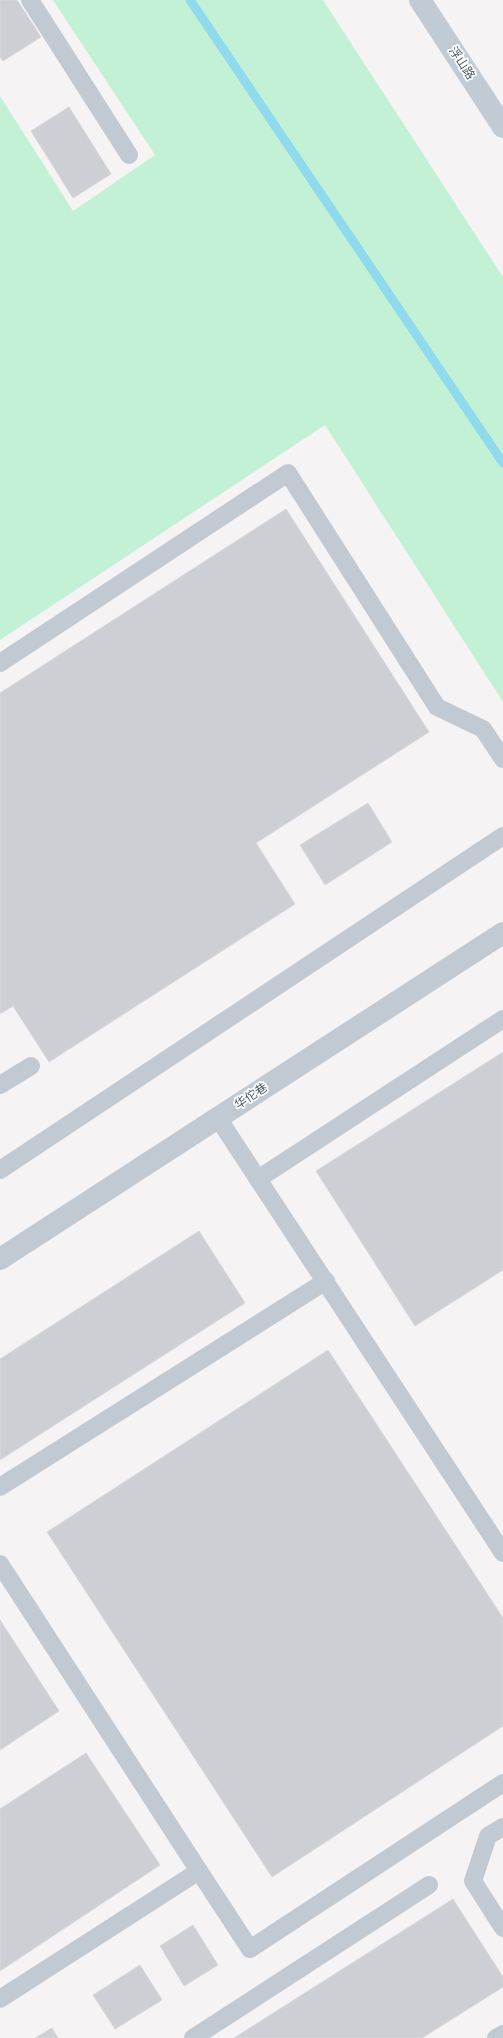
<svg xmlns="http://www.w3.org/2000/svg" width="503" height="2038" viewBox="0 0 503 2038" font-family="Ubuntu,'Noto Sans SC',sans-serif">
<rect width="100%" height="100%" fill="#f5f3f3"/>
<path fill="#c3f1d5" d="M53,0H323L503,277V702L325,425L0,640V96L73,211L155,155Z"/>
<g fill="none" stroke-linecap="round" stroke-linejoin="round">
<path stroke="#90daee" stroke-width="9" d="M190,0L503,463"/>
</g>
<g fill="#cdcfd5" stroke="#d7d9de">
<path d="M0,0H17L41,37L3,61L0,57Z"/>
<path d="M69,107L111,174L73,198L31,131Z"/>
<path d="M286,509L429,732L256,843L295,904L49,1062L13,1006L0,1014V693Z"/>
<path d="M368,803L392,842L325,885L300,845Z"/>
<path d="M503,1052V1270L415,1326L316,1171Z"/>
<path d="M199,1231L245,1303L0,1460V1359Z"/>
<path d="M328,1350L503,1618V1726L272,1877L47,1532Z"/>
<path d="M0,1620L59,1711L0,1750Z"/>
<path d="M86,1753L160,1865L0,1971V1809Z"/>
<path d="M453,1899L503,1977V1987L422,2038H234Z"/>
<path d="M193,1925L218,1965L184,1986L160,1946Z"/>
<path d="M140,1965L162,2000L115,2029L93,1995Z"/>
<path d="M52,2028L58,2038H35Z"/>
</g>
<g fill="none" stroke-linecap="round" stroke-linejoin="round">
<g stroke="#c1cad2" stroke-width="18">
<path d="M30,0L129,155"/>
<path d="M0,663L288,473L437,707L483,729L503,759"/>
<path d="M0,1085L31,1066"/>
<path d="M218,1118L503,1553"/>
<path d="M0,1170L503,836"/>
<path d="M258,1179L503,1019"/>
<path d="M0,1487L326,1281"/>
<path d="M0,1564L199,1871L0,1999"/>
<path d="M503,1827L488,1836L473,1881L503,1928"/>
<path d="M199,1871L250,1949L503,1783"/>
<path d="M193,2038L429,1885"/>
<path d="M496,2038L503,2034"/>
</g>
<path stroke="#c1cad2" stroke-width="22" d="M0,1259L503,933"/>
<path stroke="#c1cbd6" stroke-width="22" d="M420,0L503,127"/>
</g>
<g text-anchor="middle" stroke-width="3.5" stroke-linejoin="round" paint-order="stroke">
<g font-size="12" fill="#4a5661" stroke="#fff">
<text transform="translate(462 63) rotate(57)" y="4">浮山路</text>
<text transform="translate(251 1096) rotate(-33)" y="4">华佗巷</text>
</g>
</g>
</svg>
